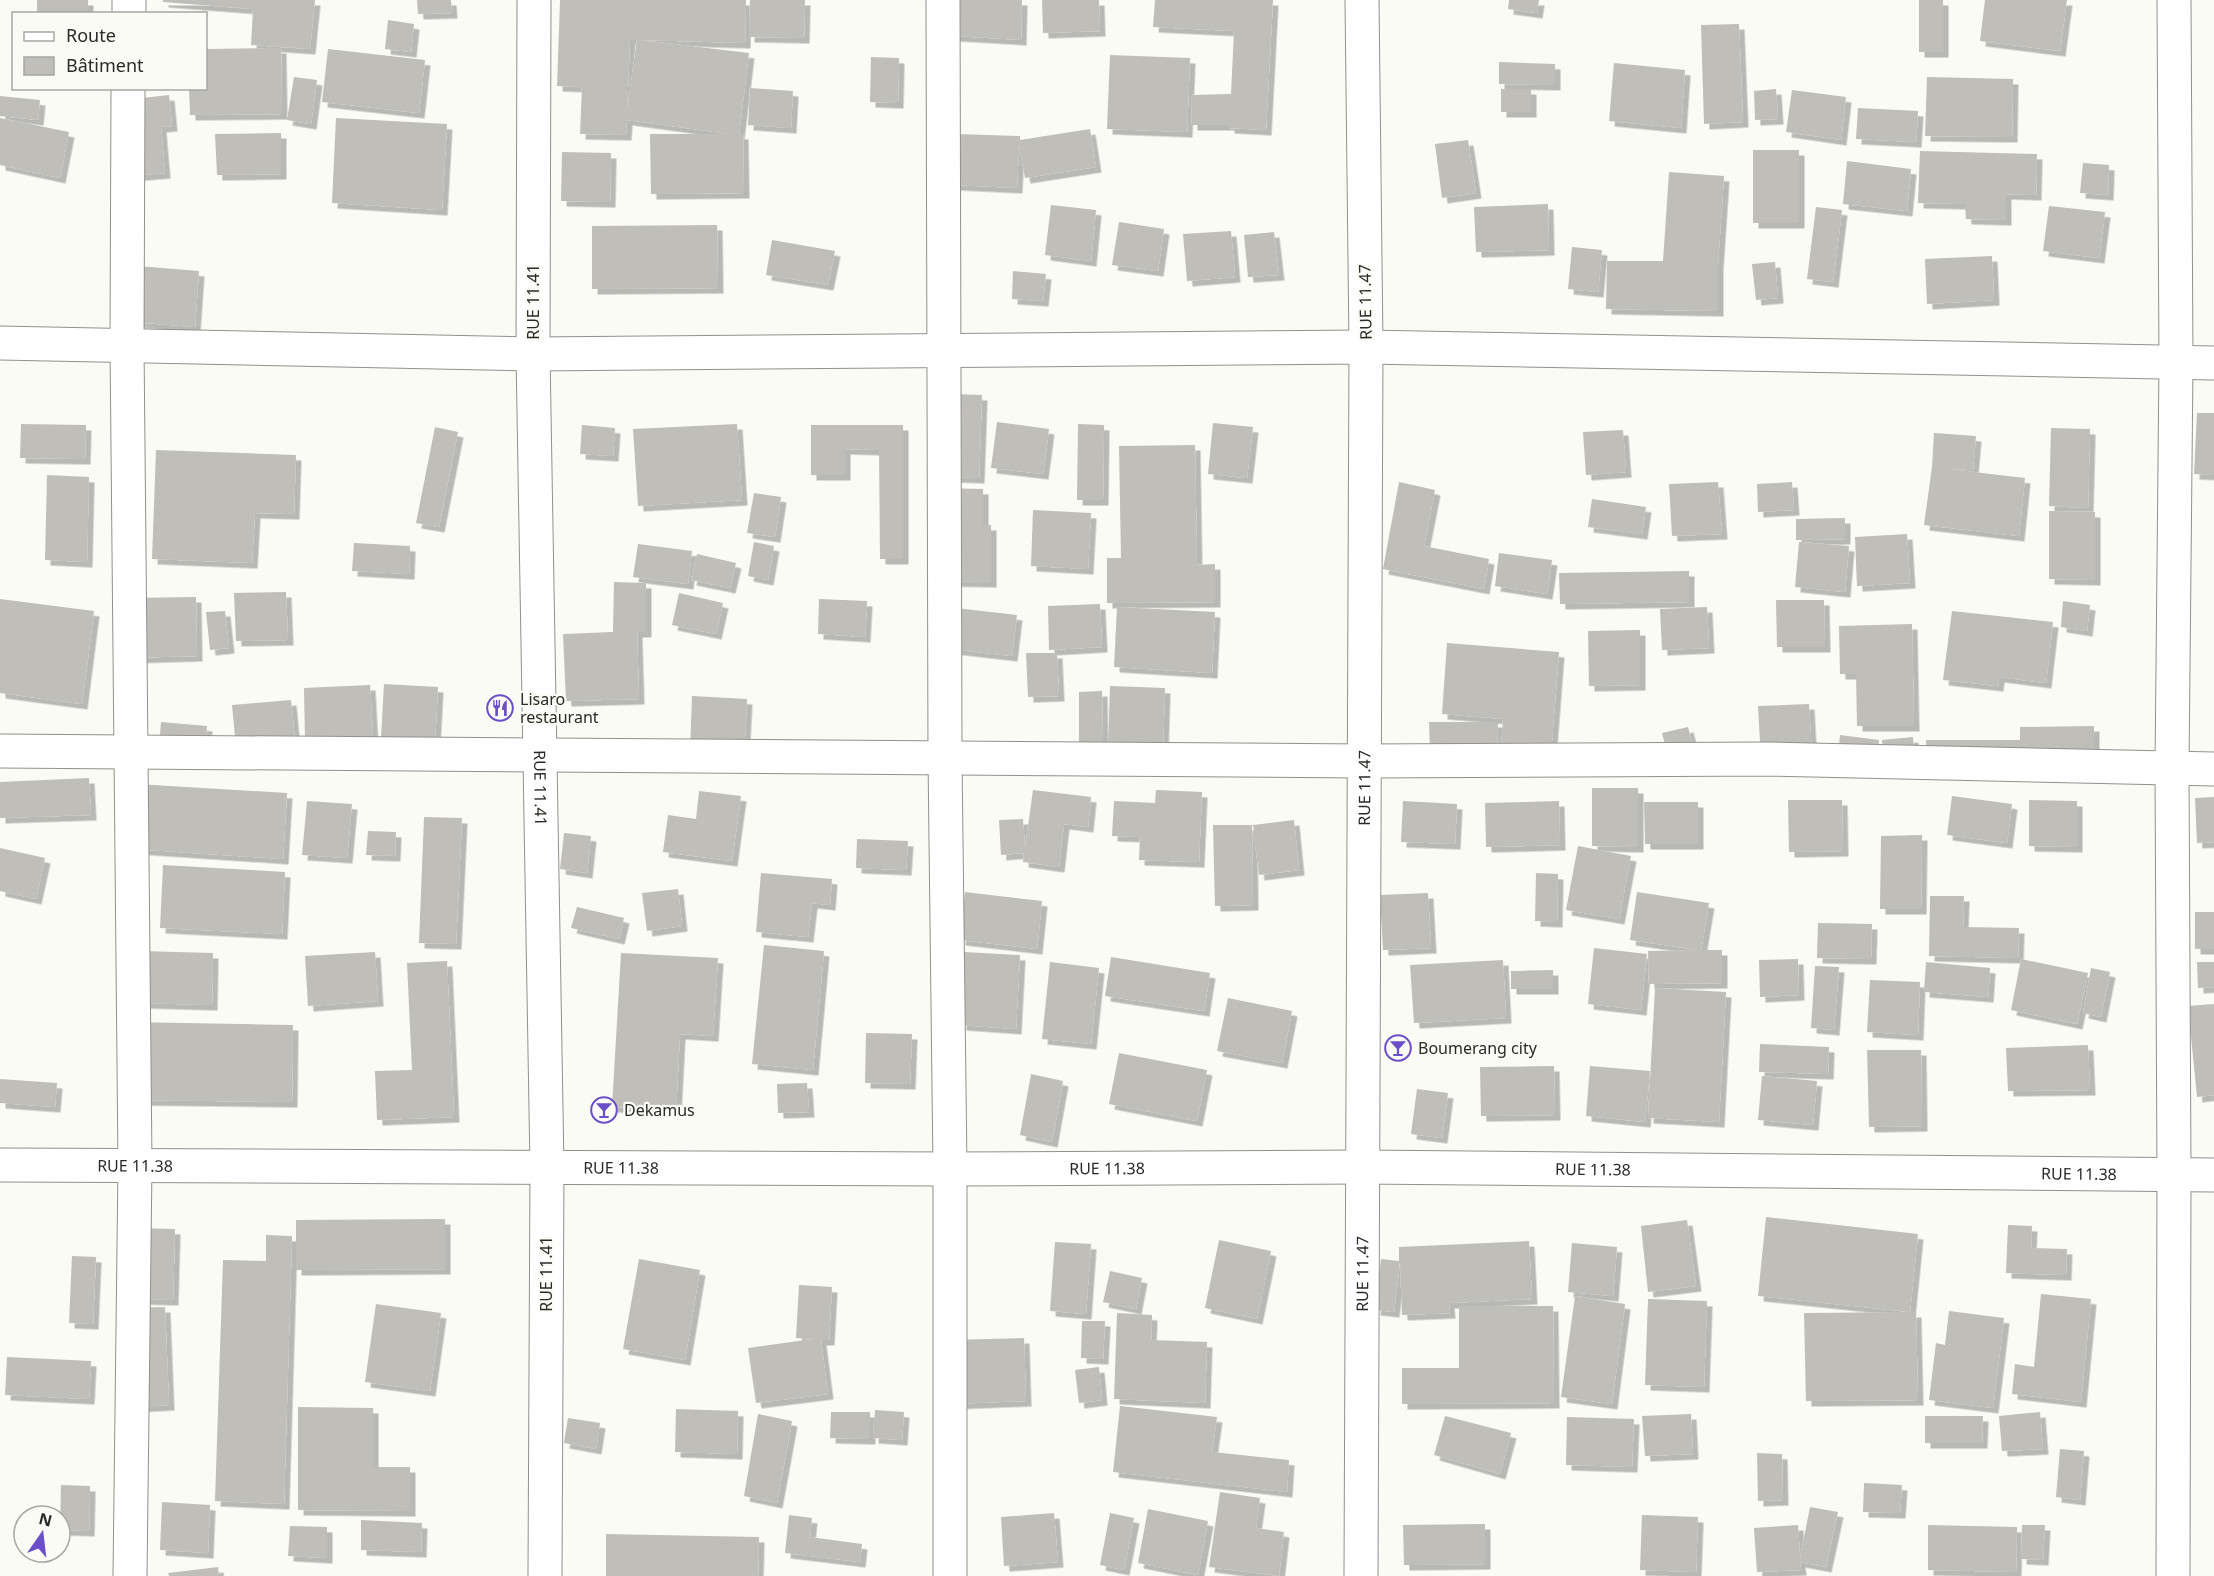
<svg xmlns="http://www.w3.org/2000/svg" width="2214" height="1576" viewBox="0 0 2214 1576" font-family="'Noto Sans',sans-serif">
<defs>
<filter id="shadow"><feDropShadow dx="5.5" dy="5.5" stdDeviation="0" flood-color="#0004"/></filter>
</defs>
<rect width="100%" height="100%" fill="#fbfbf5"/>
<g fill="#bfbeb9" fill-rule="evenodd" filter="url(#shadow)">
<rect x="37" y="0" width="51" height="14"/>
<path d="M163,0H315L310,49L251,45L253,9L163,2Z"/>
<path d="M417,0H451L452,13L418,14Z"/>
<path d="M560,0H746L745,43L640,40L749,53L739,134H743L744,193L651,194L650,134H730L627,120L626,135L580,134L582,87L557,86ZM630,39H637L627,112Z"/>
<path d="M750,0H805L804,38L749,37Z"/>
<path d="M955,0H1022L1021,40L954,36Z"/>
<path d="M1042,0H1099L1100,31L1043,33Z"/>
<path d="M1155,0H1273L1266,130L1229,128V125H1192L1191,95L1231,94L1234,31L1153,27Z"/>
<path d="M1509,0H1539L1537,13L1508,9Z"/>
<rect x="1919" y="0" width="24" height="52"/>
<path d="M1985,0H2067L2060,51L1980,41Z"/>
<path d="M388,20L414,24L411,52L385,49Z"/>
<path d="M1739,24L1743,122L1704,124L1701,25Z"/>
<path d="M281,48L282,114L190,115L189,88H206V49Z"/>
<path d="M328,49L425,60L419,113L322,102Z"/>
<path d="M1110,55L1190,58L1187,132L1107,129Z"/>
<path d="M871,57L899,58L898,103L870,102Z"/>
<path d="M1499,62L1555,64V85L1499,84Z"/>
<path d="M1614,63L1685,70L1681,128L1609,121Z"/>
<path d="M294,77L317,80L311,124L287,120Z"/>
<path d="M1927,77L2013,79L2012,137L1925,136Z"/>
<path d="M750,88L793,91L791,128L748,125Z"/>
<rect x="1501" y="89" width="30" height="23"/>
<path d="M1776,89L1778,119L1755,120L1754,91Z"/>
<path d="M1792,90L1846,97L1841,140L1786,132Z"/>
<path d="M169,95L172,126L161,127L165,173L131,176L124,100Z"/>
<path d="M0,96L40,100L38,120L0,116Z"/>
<path d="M1858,108L1918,111L1916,142L1856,139Z"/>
<path d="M0,118L69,132L60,178L0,165Z"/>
<path d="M336,118L447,124L442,210L332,203Z"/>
<path d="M1090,129L1096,167L1025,178L1019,144L1017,188L954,185L956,134L1020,136V140Z"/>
<path d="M281,133V174L217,175L215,134Z"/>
<path d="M1468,140L1476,193L1442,198L1435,144Z"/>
<rect x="1753" y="150" width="46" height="73"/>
<path d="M1920,151L2037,154L2036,195L2006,194V220L1966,219L1965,204L1918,203Z"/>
<path d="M562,152L611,153L610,202L561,201Z"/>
<path d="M1847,161L1911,169L1907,211L1843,204Z"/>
<path d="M2083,163L2109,165L2108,195L2080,193Z"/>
<path d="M1669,172L1724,176L1718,264V311L1606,309L1607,261H1663Z"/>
<path d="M1548,204L1549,250L1476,252L1474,207Z"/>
<path d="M1051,205L1096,210L1091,261L1045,255Z"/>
<path d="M2049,206L2105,212L2099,258L2043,251Z"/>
<path d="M1816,207L1842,210L1833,282L1807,279Z"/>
<path d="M1119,222L1164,229L1158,271L1112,265Z"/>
<path d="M717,225L718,288L592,289V226Z"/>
<path d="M1231,231L1235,277L1187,281L1183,234Z"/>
<path d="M1274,232L1279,275L1248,277L1244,235Z"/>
<path d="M772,240L835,251L828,285L766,275Z"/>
<path d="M1572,247L1602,250L1598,292L1568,289Z"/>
<path d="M1992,256L1994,300L1927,304L1925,259Z"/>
<path d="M1775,262L1778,298L1756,300L1752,264Z"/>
<path d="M125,265L199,271L195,327L120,321Z"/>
<path d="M1013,271L1046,274L1043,301L1012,299Z"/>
<path d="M953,394L982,395L979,478L951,477Z"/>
<path d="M2197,413H2214V475L2194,474Z"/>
<path d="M997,422L1049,429L1043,474L991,468Z"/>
<path d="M1213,423L1253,427L1247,478L1208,474Z"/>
<path d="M21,424L86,425L85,459L20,458Z"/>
<path d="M737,424L742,500L638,506L633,429Z"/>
<path d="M1078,424L1104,425L1103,500H1077Z"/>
<path d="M582,425L615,428L613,456L580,454Z"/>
<path d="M811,425H903V559H880L879,450L845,449V475H811Z"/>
<path d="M435,427L458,432L439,527L416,523Z"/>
<path d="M2051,428L2090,429L2088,508L2049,506Z"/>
<path d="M1623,430L1626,472L1586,475L1583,432Z"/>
<path d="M1934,433L1976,436L1973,470L1948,469L2025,478L2019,536L1924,525L1932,467Z"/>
<path d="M1195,445L1197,565L1215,564V602L1107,603V558H1121L1119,446Z"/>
<path d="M156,450L296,455L294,514L255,513L252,563L152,559Z"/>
<path d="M47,475L89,477L87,562L45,560Z"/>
<path d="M1399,482L1435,490L1424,546L1489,559L1484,589L1383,569Z"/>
<path d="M1718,482L1722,534L1672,536L1669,484Z"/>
<path d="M1792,482L1794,510L1758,512L1757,484Z"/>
<path d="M939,488L983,489V525H991V582L938,581Z"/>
<path d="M754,493L781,497L775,537L747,533Z"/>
<path d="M1592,499L1646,507L1642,534L1588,527Z"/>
<path d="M1033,510L1091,513L1088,569L1031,566Z"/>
<path d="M2049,511L2095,512V580L2049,579Z"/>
<path d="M1845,518V539L1796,540V519Z"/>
<path d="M1907,534L1910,583L1857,586L1855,537Z"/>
<path d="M754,542L774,546L768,580L748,576Z"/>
<path d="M1799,542L1849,546L1845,592L1795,587Z"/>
<path d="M354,543L410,546L409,574L352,571Z"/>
<path d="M638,544L692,551L688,584L633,577Z"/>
<path d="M1499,553L1552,560L1547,594L1495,586Z"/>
<path d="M697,554L736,563L730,588L691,580Z"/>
<path d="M1689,571V602L1560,604L1559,573Z"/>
<path d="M614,582L646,583V632H637L639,699L566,701L563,634L613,632Z"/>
<path d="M286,592L288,640L236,641L234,593Z"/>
<path d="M679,593L723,603L716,634L672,625Z"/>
<path d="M196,597L197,656L126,658L124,598Z"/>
<path d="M0,599L94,611L82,704L0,693Z"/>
<path d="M819,599L867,601L865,637L818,634Z"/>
<path d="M1776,600H1824L1825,647H1777Z"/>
<path d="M2063,601L2090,605L2087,631L2061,627Z"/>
<path d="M1100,604L1102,647L1049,650L1048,606Z"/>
<path d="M947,607L1017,615L1012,656L942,648Z"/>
<path d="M1117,607L1215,612L1212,673L1114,667Z"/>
<path d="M1707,607L1709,648L1662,650L1660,609Z"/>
<path d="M225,611L229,648L210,650L206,612Z"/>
<path d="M1952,611L2053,622L2046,683L1999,677L1998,686L1943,680Z"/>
<path d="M1912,624L1914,726H1857L1856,674H1840L1839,626Z"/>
<path d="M1640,630V685L1589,686L1588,631Z"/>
<path d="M1447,643L1559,652L1551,753L1501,749L1503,719L1442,714Z"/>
<path d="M1026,653H1057L1059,696L1028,697Z"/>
<path d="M384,684L438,687L435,741L381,738Z"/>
<path d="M370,685L373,738L305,741L304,688Z"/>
<path d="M1110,686L1165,688L1163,749L1108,746Z"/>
<path d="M1102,691L1103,745H1079V692Z"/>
<path d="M692,696L747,699L744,755L690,752Z"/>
<path d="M291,700L295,741L236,747L232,705Z"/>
<path d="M1809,704L1812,758L1761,760L1758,706Z"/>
<path d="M161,722L207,726L205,751L159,748Z"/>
<path d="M1429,722H1498L1497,752H1430Z"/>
<path d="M2094,726V763L1927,764L1926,740H2020V727Z"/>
<path d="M1688,727L1694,750L1668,756L1662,733Z"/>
<path d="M1840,735L1879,740L1878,760L1838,755Z"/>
<path d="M1913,737L1915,762L1884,765L1882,740Z"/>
<path d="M89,778L91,815L0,818V782Z"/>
<path d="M137,784L287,793L283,859L133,849Z"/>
<path d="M1592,788H1638V847L1592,846Z"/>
<path d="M1033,790L1091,797L1088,827L1064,824L1059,867L1023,862L1024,853L1001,855L999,820L1023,819L1025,848Z"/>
<path d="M1156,790L1202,792L1199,862L1139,860L1140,837L1112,836L1114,801L1155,803Z"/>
<path d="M699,791L741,796L732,861L663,852L668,815L696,819Z"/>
<path d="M1952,796L2012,804L2007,843L1947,835Z"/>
<path d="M2214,797V842L2197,843L2195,798Z"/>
<path d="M1788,800H1842L1843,851L1789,852Z"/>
<path d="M2029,800L2077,801V847L2029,846Z"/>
<path d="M307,801L352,804L347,858L302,855Z"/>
<path d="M1403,801L1457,804L1455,844L1401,842Z"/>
<path d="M1559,801L1560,845L1486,847L1485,803Z"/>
<path d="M1644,802H1698V844H1645Z"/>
<path d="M424,817L462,818L456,944L419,943Z"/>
<path d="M1294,820L1299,870L1259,875L1253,825Z"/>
<path d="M1213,825H1252L1253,905L1215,906Z"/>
<path d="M368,831L396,832L395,856L366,855Z"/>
<path d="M564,833L591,836L587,873L560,869Z"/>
<path d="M1922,835L1921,909H1880L1881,836Z"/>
<path d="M857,839L908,841L906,870L856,868Z"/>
<path d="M1578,846L1631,856L1619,919L1566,910Z"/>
<path d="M0,848L45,858L36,899L0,891Z"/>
<path d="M163,865L285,872L282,934L160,928Z"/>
<path d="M761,873L832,879L830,905L812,903L808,937L756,932Z"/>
<path d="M1536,873L1558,874L1557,922L1535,921Z"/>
<path d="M678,889L682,926L647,931L642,893Z"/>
<path d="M965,892L1042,901L1037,949L960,940Z"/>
<path d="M1637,892L1709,903L1701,950H1722V983L1649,984L1648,951L1698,950L1630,940Z"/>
<path d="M1428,893L1431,948L1383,950L1380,895Z"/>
<path d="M1930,896H1964L1963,927L2019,928L2018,958L1929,956Z"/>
<path d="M577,907L624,918L619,939L571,928Z"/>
<rect x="2195" y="912" width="19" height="37"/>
<path d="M1818,923L1872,924L1871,959L1817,958Z"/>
<path d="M764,945L824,951L813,1070L752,1064Z"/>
<path d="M1594,948L1647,954L1641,1010L1588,1004Z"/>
<path d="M140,951L213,953L212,1005L139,1003Z"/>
<path d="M375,952L378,1001L308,1006L305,956Z"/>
<path d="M964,952L1020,955L1016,1029L961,1025Z"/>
<path d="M621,953L718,958L713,1036L680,1034L676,1111L612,1107Z"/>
<path d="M1111,957L1210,973L1204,1011L1105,996Z"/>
<path d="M1798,959L1799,995L1760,997L1759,960Z"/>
<path d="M2021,959L2088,973L2077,1024L2011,1010Z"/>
<path d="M1503,960L1506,1018L1414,1023L1410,965Z"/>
<path d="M447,961L454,1117L377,1120L375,1071L412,1070L407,963Z"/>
<path d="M1050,962L1099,968L1091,1044L1042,1039Z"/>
<path d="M1926,962L1990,968L1988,997L1924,992Z"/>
<path d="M2197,962H2214V987L2198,988Z"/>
<path d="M1815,966L1839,967L1834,1030L1811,1028Z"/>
<path d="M2091,968L2110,972L2101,1017L2083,1013Z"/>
<path d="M1553,970V989H1511V971Z"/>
<path d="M1870,980L1920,982L1918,1035L1867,1032Z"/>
<path d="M1655,988L1726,992L1719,1122L1648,1118Z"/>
<path d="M1228,998L1292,1011L1282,1063L1217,1051Z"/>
<path d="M2214,1004V1095L2197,1097L2188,1006Z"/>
<path d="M126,1022L293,1025L292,1102L126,1100Z"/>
<path d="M866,1033L912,1034L910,1084L865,1083Z"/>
<path d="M1760,1044L1829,1047L1828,1074L1759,1072Z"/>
<path d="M2088,1045L2090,1090L2008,1091L2006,1048Z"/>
<path d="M1867,1050H1921L1922,1126L1869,1127Z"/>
<path d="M1119,1053L1207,1070L1197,1121L1109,1104Z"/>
<path d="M1554,1066L1555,1115L1481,1116L1480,1067Z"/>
<path d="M1590,1066L1650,1071L1645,1122L1586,1116Z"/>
<path d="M1031,1074L1063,1081L1052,1142L1020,1135Z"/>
<path d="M1762,1076L1817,1081L1813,1125L1758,1120Z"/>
<path d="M0,1079L57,1083L55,1107L0,1103Z"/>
<path d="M807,1083L809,1112L778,1113L777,1084Z"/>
<path d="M1417,1089L1448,1093L1442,1138L1411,1134Z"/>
<path d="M1766,1217L1918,1234L1910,1312L1758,1296Z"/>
<path d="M445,1219V1269L296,1270V1220Z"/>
<path d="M1687,1220L1696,1286L1648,1292L1641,1226Z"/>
<path d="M2008,1225L2032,1226L2031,1248L2067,1249L2066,1275L2006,1273Z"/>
<path d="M136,1228L175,1229L173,1300L133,1299Z"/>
<path d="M266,1235L292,1236L284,1504L215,1501L223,1260L266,1261Z"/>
<path d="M1219,1240L1271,1251L1257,1319L1205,1308Z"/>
<path d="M1529,1241L1532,1299L1449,1303L1450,1313L1402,1315L1400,1262L1394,1312L1375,1310L1381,1259L1399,1261V1247Z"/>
<path d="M1055,1242L1091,1244L1086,1314L1050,1311Z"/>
<path d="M1572,1243L1617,1247L1613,1296L1568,1292Z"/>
<path d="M72,1256L96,1257L93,1324L69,1323Z"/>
<path d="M639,1259L700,1270L685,1360L623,1349Z"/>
<path d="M1110,1271L1142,1278L1136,1309L1103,1302Z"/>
<path d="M799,1285L832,1287L829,1340H821L828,1394L756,1403L748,1348L813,1339L796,1338Z"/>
<path d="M2041,1294L2091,1299L2081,1402L2012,1394L2015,1364L2034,1367Z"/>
<path d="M1575,1296L1625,1304L1612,1404L1561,1397Z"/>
<path d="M1648,1299L1707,1301L1704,1387L1645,1385Z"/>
<path d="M376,1304L441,1313L430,1391L365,1382Z"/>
<path d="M1459,1306H1553L1554,1403L1402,1404V1368H1459Z"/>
<path d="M165,1307L169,1405L133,1407L129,1308Z"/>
<path d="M1949,1311L2004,1318L1993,1408L1929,1400L1936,1343L1945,1345Z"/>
<path d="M1916,1312L1918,1400L1806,1401L1804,1313Z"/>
<path d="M1117,1313L1152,1315L1151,1340L1207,1342L1205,1403L1114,1399Z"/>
<path d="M1082,1321H1105L1103,1359L1081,1358Z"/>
<path d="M1024,1338L1026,1401L950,1404L948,1340Z"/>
<path d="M7,1357L91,1361L89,1399L5,1395Z"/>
<path d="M1099,1367L1102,1400L1079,1403L1075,1370Z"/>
<path d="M1120,1406L1217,1417L1212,1452L1289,1460L1287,1492L1113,1472Z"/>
<path d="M298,1407L373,1408V1467H410V1511L298,1510Z"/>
<path d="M676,1409L738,1411L737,1454L675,1452Z"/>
<path d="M875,1410L904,1412L902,1440L873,1438Z"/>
<path d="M831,1412H870V1439L830,1438Z"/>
<path d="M2040,1412L2043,1449L2002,1451L1999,1416Z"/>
<path d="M758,1414L792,1421L777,1503L744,1496Z"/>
<path d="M1691,1414L1693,1454L1645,1456L1642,1416Z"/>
<path d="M1445,1416L1511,1433L1500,1474L1434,1455Z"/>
<path d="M1925,1416H1983L1982,1443H1925Z"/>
<path d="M1567,1417L1634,1419L1632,1467L1566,1465Z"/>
<path d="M568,1418L600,1423L596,1449L564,1443Z"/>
<path d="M2060,1449L2084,1451L2080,1500L2056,1497Z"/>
<path d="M1757,1453L1782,1454L1783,1500L1758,1501Z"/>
<path d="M1864,1483L1902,1485L1900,1513L1863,1512Z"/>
<path d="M61,1485L90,1486L89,1531L60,1530Z"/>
<path d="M1220,1492L1260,1498L1256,1528L1284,1532L1279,1576L1209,1567Z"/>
<path d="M162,1502L210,1505L208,1553L160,1550Z"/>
<path d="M1810,1507L1838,1512L1826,1567L1800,1562L1801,1570L1757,1572L1754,1528L1798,1525L1800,1558Z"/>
<path d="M1148,1509L1208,1521L1198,1575L1138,1563Z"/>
<path d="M1054,1513L1058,1562L1004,1566L1001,1517Z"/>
<path d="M1110,1513L1134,1518L1124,1570L1100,1565Z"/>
<path d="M789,1515L812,1518L810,1537L862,1544L860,1562L785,1553Z"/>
<path d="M1642,1515L1698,1517L1696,1572L1640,1570Z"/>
<path d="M361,1520L422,1523L421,1552L361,1550Z"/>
<path d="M1485,1524V1564L1404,1565L1403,1525Z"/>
<path d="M1928,1525L2017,1527L2016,1572L1928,1570Z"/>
<path d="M2022,1525H2045L2043,1560L2021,1559Z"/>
<path d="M290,1526L327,1527V1558L288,1556Z"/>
<path d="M606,1534L759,1537L758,1576H606Z"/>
<path d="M218,1567L219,1576H169L168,1573Z"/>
</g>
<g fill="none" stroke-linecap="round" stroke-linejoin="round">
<g stroke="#91918c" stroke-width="35">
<g id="minor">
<path id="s1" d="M534,0L533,354L547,1167L545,1576"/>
<path d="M943,0L945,758L950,1169V1576"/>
<path d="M129,14V0"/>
<path d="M128,88L127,345L135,1165L130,1576"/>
<path d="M0,343L533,354L1366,347L2214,363"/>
<path d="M0,751L1364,761L1766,759L2214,769"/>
<path id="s2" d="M0,1165L950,1169L1362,1167L2214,1175"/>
<path id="s3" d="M1361,1576L1366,347L1362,0"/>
<path d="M2173,1576L2174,1175L2172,768L2176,363L2174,0"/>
</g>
</g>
<use href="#minor" stroke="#fff" stroke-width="33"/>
</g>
<defs>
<g id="restaurant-ring" transform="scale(1.35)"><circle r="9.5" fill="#fbfbf5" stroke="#6b4fc8" stroke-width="1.5"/><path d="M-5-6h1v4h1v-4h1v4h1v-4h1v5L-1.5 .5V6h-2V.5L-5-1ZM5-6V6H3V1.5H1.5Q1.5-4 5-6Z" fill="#6b4fc8"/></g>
<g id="bar-ring" transform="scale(1.35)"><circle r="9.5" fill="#fbfbf5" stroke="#6b4fc8" stroke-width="1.5"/><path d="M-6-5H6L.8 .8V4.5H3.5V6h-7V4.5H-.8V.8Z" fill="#6b4fc8"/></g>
</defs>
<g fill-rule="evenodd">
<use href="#restaurant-ring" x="500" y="708"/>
<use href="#bar-ring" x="1398" y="1048"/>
<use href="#bar-ring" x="604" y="1110"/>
</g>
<g text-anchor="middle" stroke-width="4.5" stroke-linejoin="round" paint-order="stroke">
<g font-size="16" fill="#2a2a28" stroke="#fbfbf5">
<text transform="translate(533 302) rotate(-90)" y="6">RUE 11.41</text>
<text transform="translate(1365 302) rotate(-91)" y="6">RUE 11.47</text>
<text dy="6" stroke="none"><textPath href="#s1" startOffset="788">RUE 11.41</textPath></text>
<text dy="6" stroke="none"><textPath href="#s3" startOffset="788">RUE 11.47</textPath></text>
<text dy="6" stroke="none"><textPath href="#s2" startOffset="135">RUE 11.38</textPath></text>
<text dy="6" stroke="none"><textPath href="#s2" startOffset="621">RUE 11.38</textPath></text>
<text dy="6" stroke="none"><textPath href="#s2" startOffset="1107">RUE 11.38</textPath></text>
<text dy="6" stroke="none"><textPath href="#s2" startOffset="1593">RUE 11.38</textPath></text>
<text dy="6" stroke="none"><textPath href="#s2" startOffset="2079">RUE 11.38</textPath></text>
<text transform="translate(546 1274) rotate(-90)" y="6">RUE 11.41</text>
<text dy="6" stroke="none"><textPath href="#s3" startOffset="302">RUE 11.47</textPath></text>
</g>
<g font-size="16" fill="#2a2a28" stroke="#fbfbf5" text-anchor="start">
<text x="520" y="705">Lisaro<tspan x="520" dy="18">restaurant</tspan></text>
<text x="1418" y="1054">Boumerang city</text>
<text x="624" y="1116">Dekamus</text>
</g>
</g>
<rect x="12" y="12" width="195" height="78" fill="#fbfbf5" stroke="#a7a7a3" stroke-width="1.5"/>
<rect x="24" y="32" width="30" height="9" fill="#ffffff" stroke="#a7a7a3" stroke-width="1.5"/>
<text x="66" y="42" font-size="18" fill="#2a2a28">Route</text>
<rect x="24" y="57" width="30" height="18" fill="#bfbeb9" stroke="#a7a7a3" stroke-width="1.5"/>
<text x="66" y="72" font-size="18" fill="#2a2a28">Bâtiment</text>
<g transform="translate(42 1534) rotate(14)"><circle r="28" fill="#fbfbf5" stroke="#a7a7a3" stroke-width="1.5"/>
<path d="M0-4.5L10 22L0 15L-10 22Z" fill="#6b4fc8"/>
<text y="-9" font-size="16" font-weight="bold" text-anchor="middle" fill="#2a2a28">N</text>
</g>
</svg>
